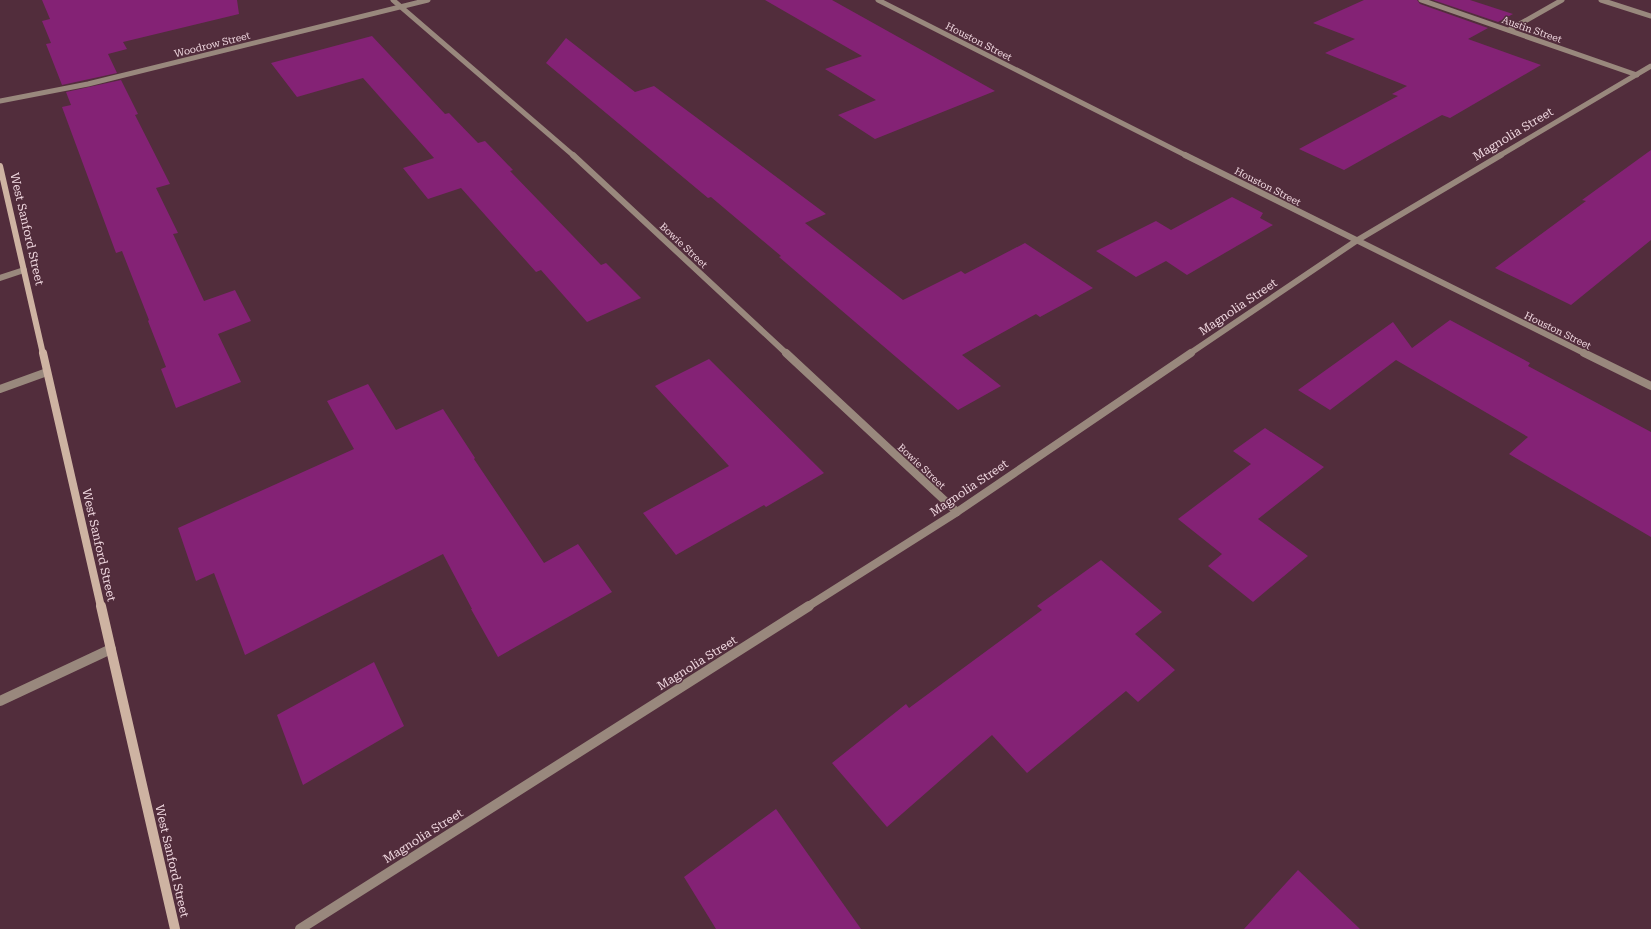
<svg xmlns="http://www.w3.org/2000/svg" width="1651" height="929" viewBox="0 0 1651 929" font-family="'Roboto Serif',serif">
<rect width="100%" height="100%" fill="#522d3c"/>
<g fill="#842275">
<path d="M42,0H237L239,14L123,42L127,49L108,54L117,73L62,85L46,44L51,43L42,21L50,19Z"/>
<path d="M765,0H832L995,91L875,139L838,115L876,100L825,69L862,56Z"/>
<path d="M1364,0H1417L1420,4L1488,28L1468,39L1541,65L1450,118L1442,115L1344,170L1299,149L1398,96L1392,94L1407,86L1325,53L1355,39L1313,23Z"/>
<path d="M1433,0H1470L1513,14L1498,22Z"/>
<path d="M372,36L445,114L449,113L478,143L485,141L513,170L510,171L601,265L606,263L641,298L587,322L541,270L536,272L461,188L428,199L403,168L434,158L363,78L297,97L271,63Z"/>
<path d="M566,38L635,92L654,86L826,214L805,223L903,300L961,271L965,274L1025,243L1093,288L1040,317L1036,314L962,355L1001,386L958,410L779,257L781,256L711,197L708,198L546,63Z"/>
<path d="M121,80L138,114L135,115L170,184L156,188L178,233L173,234L204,301L235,290L251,321L218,334L241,382L176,408L161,369L166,367L148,321L149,320L122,251L116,253L62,107L71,105L66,92Z"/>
<path d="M1651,150V240L1571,305L1495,268L1586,201L1582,200Z"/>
<path d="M1232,197L1263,213L1260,218L1273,225L1187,275L1166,261L1136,277L1096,251L1156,221L1171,230Z"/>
<path d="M1450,320L1530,363L1528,366L1651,432V537L1509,454L1528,437L1396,360L1330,410L1298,390L1393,322L1412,348Z"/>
<path d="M709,359L824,473L766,507L764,505L676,555L643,513L729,466L655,386Z"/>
<path d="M368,384L396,430L443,409L475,458L474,459L544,563L578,544L612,592L498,657L471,609H472L443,554L245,655L214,573L196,581L178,528L354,449L327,401Z"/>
<path d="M1265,428L1324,467L1258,519L1308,556L1253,602L1208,566L1222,554L1178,519L1251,464L1233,451Z"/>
<path d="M1101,560L1162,612L1135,634L1175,670L1138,702L1126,691L1027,773L992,735L887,827L832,763L906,704L909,708L1042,610L1037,606Z"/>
<path d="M374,662L404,726L303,785L277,715Z"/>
<path d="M776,809L861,929H716L684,877Z"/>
<path d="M1298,870L1360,929H1244Z"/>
</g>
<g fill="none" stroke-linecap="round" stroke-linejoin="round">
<g stroke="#99887d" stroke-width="5">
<path d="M1601,0L1651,16"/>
<path d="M1509,30L1562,0"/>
</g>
<path stroke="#99887d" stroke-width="6" d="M0,278L24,270"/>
<path stroke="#99887d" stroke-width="8" d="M0,389L47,372"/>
<path stroke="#99887d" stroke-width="10" d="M0,701L111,649"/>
<g stroke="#99887d" stroke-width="5">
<path d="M393,0L574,156"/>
<path d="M878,0L1187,156"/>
<path d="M1421,0L1637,75"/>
<path d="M0,101L88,84L428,0"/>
<path d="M1499,156L1651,66"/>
</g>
<g stroke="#99887d" stroke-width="6">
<path d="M573,155L787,354"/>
<path d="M1185,155L1586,354"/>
<path d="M1189,354L1356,241L1501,155"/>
</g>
<g stroke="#99887d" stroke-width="8">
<path d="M786,353L957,512"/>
<path d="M1584,353L1651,386"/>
<path d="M807,607L957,512L1191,353"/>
</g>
<path stroke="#99887d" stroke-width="10" d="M300,929L809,606"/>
<path stroke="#ceb3a2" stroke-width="6" d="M0,166L43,354"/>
<path stroke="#ceb3a2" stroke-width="8" d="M43,353L101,607"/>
<path stroke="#ceb3a2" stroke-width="10" d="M101,606L175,929"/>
</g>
<g text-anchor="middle" stroke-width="3" stroke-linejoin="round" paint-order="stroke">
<g font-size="10" fill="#efd7df" stroke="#522d3c">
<text transform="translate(1532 29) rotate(19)" y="4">Austin Street</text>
<text transform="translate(979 41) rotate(27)" y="4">Houston Street</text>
<text transform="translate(212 44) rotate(-14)" y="4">Woodrow Street</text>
<text transform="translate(1268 186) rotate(27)" y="4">Houston Street</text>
<text transform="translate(684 245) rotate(43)" y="4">Bowie Street</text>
<text transform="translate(1558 330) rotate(26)" y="4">Houston Street</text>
<text transform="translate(922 466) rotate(43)" y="4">Bowie Street</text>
</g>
<g font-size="12" fill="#efd7df" stroke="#522d3c">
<text transform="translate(1513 134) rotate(-31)" y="4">Magnolia Street</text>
<text transform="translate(27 229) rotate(77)" y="4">West Sanford Street</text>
<text transform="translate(1238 307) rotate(-34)" y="4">Magnolia Street</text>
<text transform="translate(969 488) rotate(-34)" y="4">Magnolia Street</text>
<text transform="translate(99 545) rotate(77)" y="4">West Sanford Street</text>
<text transform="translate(697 663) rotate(-32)" y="4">Magnolia Street</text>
<text transform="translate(423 836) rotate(-32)" y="4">Magnolia Street</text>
<text transform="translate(172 861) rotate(77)" y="4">West Sanford Street</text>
</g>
</g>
</svg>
